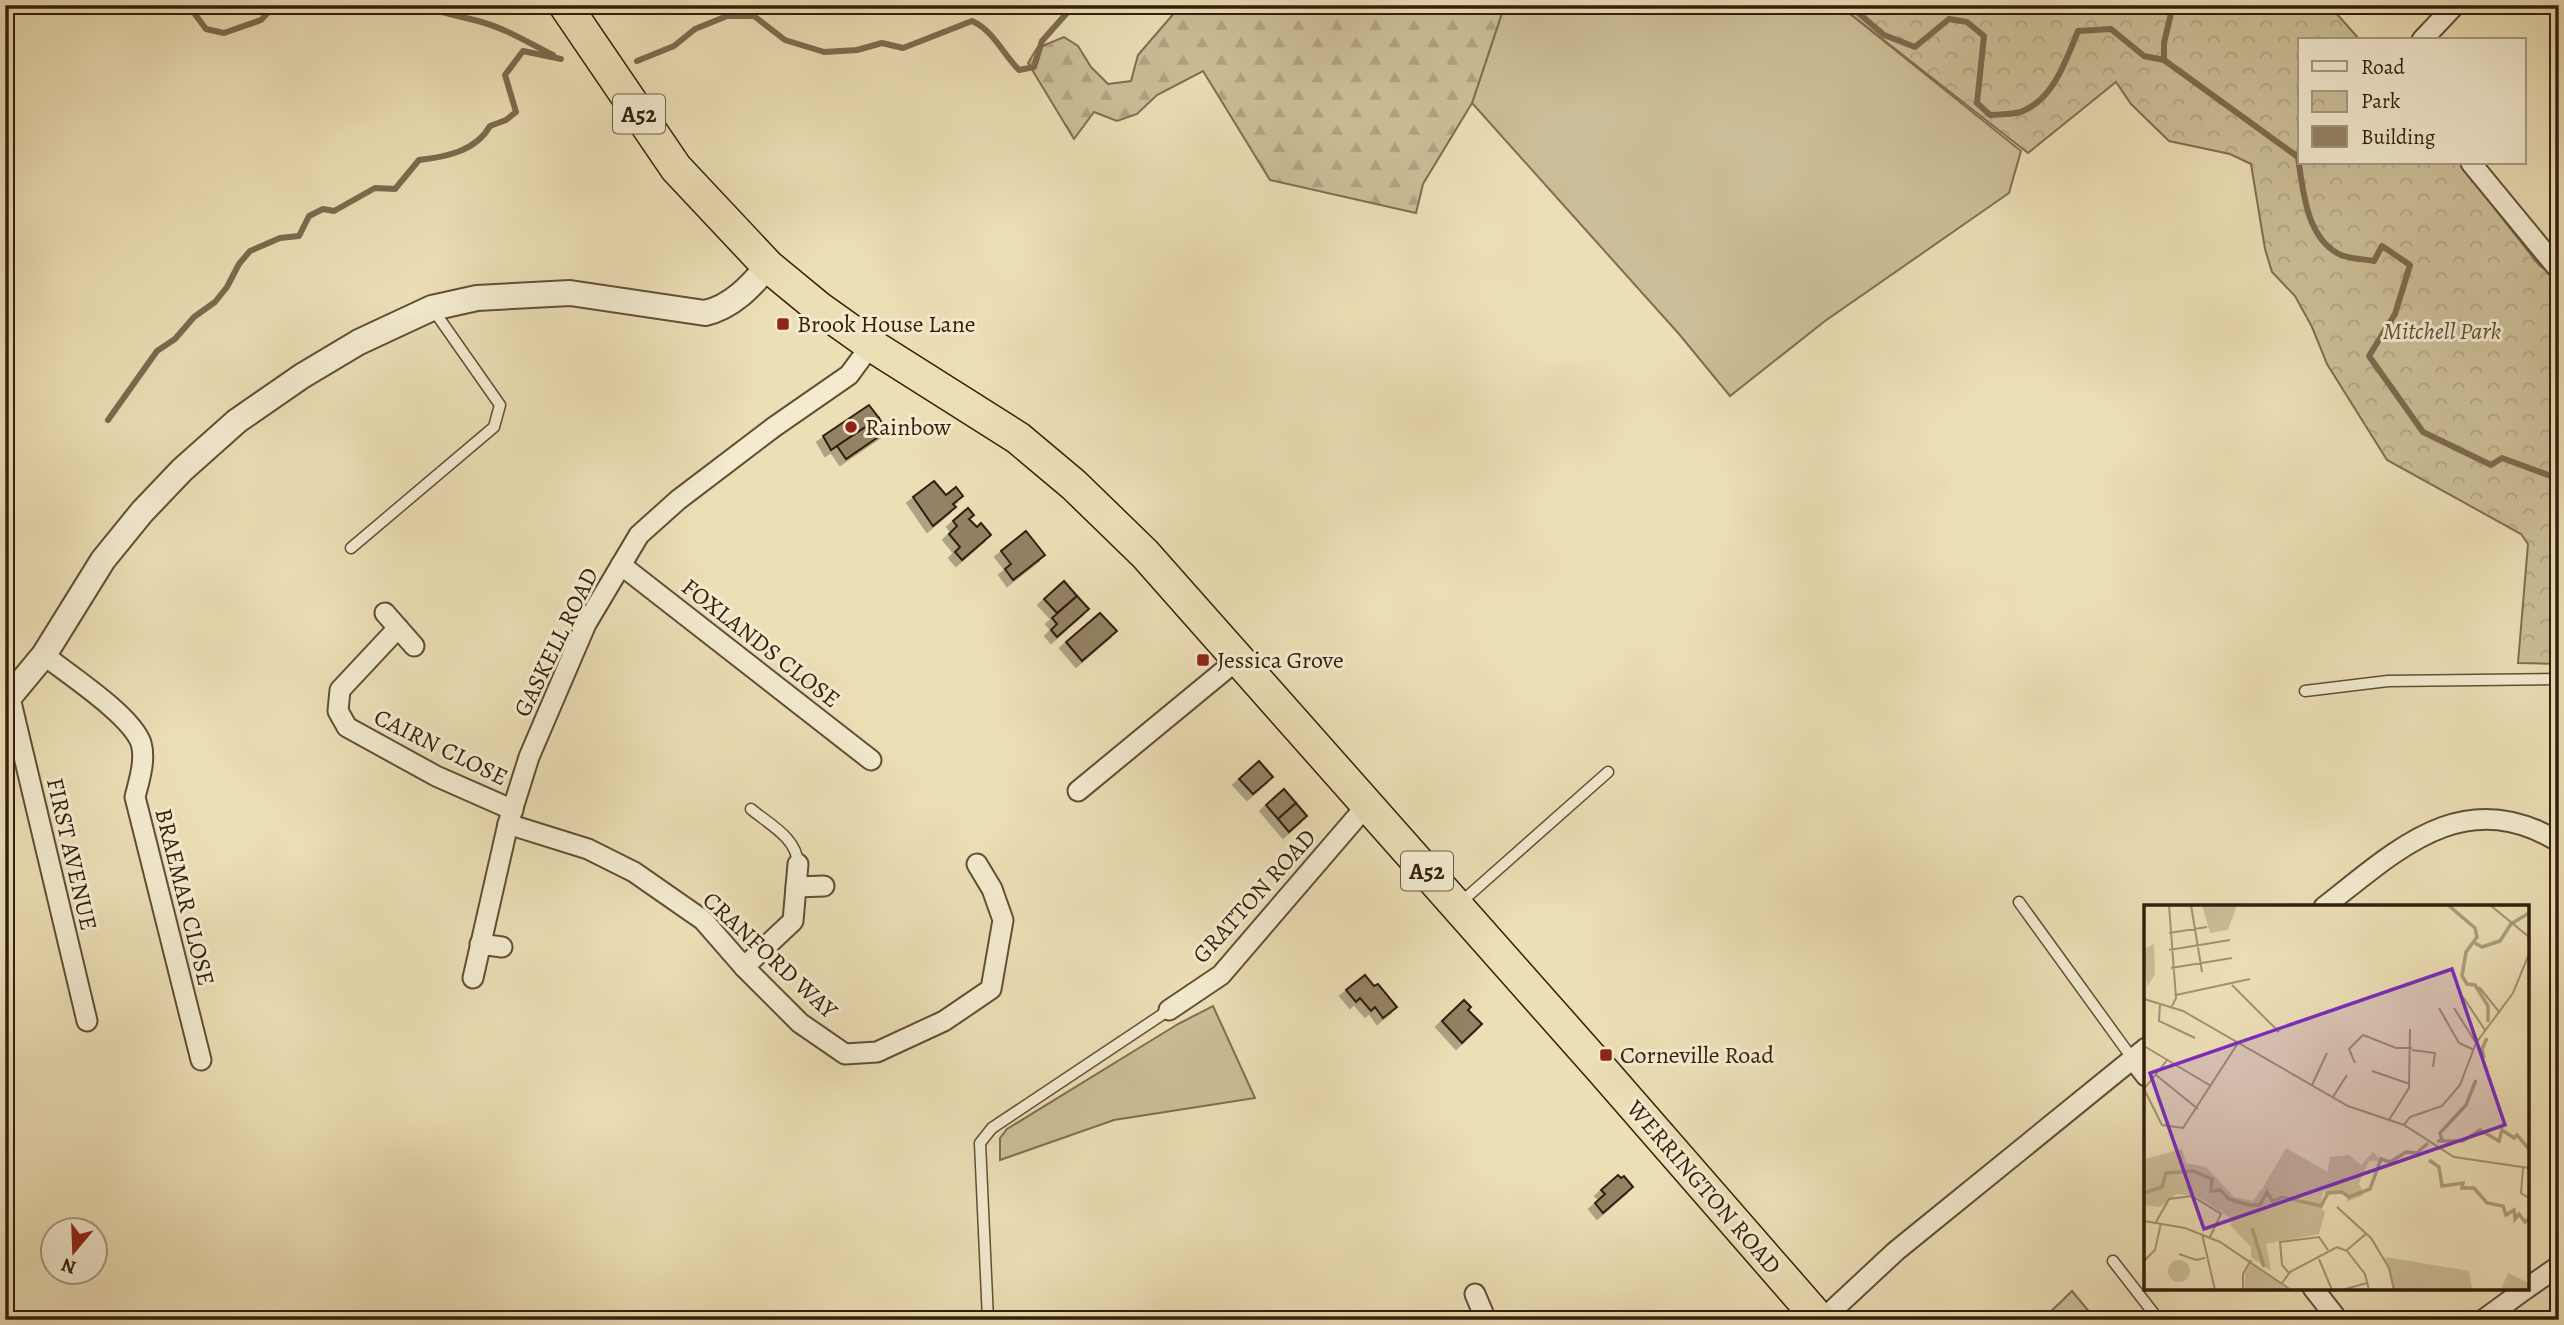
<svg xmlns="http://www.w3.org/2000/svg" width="2564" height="1325" viewBox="0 0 2564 1325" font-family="Alegreya,serif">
<defs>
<pattern id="forest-firs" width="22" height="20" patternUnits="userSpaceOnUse" patternTransform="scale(1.75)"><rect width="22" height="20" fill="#ccbe98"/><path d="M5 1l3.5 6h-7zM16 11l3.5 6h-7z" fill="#b0a382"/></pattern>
<pattern id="park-crowns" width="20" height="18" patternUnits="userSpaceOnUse" patternTransform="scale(1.75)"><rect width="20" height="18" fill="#ccbe98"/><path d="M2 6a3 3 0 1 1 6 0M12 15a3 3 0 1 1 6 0" fill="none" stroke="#b0a382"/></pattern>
<filter id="shadow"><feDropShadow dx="-6" dy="6" stdDeviation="0" flood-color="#0004"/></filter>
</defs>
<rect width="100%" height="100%" fill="#ecdeb5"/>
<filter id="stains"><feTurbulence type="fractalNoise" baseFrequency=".00286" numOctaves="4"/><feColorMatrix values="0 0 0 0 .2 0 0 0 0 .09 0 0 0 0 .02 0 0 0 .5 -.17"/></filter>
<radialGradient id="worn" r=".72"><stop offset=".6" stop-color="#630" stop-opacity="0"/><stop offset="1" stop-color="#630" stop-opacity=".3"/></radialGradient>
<g fill="#ccbe98" stroke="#7f6e52" stroke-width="2">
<path d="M1510,5H1839L2021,151L2009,193L1825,321L1730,396L1679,334L1472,103L1502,13Z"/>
<path d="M1213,1006L1255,1098L1114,1120L1000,1160V1138L1007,1129L1178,1024Z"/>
<path d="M2072,1291L2096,1320H2042Z"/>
</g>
<path fill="url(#forest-firs)" stroke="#7f6e52" stroke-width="2" d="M1181,5H1510L1502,13L1472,103L1423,184L1416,213L1270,180L1203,71L1157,95L1137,114L1117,121L1094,112L1074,139L1028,63L1037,48L1064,37L1078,46L1091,67L1108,84L1131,81L1138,55Z"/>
<path fill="url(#park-crowns)" stroke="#7f6e52" stroke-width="2" d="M1839,5H2329L2360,40H2300V163H2459L2539,265L2559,280V664L2518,663L2528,544L2521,534L2387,460L2327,364L2312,327L2295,296L2272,272L2265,249L2251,164L2230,154L2169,141L2131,104L2116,82L2028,153Z"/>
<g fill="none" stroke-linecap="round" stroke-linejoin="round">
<g stroke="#7c6b4f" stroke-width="6">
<path d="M170,5L194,13L206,29L224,33L261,20L275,5"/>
<path d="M421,5C440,13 459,16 478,21C505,28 529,43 553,55"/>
<path d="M1849,5L1884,35L1915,47L1949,19L1967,22L1984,36L1977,103L1990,115C2000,114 2014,115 2023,111C2054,98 2066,60 2078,31L2111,29L2144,56L2164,60L2298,157C2303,190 2306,239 2341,255C2350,259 2364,259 2374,261L2382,246L2410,265L2395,314L2369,356L2423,432L2491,465L2502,458L2559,479"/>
<path d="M2164,60V43L2173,5"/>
<path d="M637,61L674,46L695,29L727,16H754L785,40L824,52L857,50L882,43L903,48L972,21C993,30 1003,54 1019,70L1034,67L1042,41L1074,5"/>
<path d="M108,420L157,351L175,339L194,317L215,302L227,287L239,264L250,251L280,238L299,236L309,216L323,209L334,211L375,188L395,189L419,160C446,157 476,151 490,126L506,120L516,112L505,75L523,51L561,59"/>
</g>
</g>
<g fill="#938264" stroke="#321f0c" stroke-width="2" filter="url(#shadow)">
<path d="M869,405L879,418L831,450L823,436Z"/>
<path d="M879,418L887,431L846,459L837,446Z"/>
<path d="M934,481L946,495L956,487L963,496L953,504L956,507L933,526L913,497Z"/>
<path d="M968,508L974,515L969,519L977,527L981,523L991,535L962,560L955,552L960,547L949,534L957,526L953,521Z"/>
<path d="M1026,531L1045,555L1013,580L1005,569L1011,564L1001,551Z"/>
<path d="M1064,581L1077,596L1057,613L1044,599Z"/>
<path d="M1077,596L1089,609L1057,637L1051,630L1057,624L1052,618Z"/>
<path d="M1100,613L1117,631L1082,661L1066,642Z"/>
<path d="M1259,761L1273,777L1253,794L1239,779Z"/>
<path d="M1284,789L1296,803L1278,819L1266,805Z"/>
<path d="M1296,803L1307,816L1289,832L1278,819Z"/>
<path d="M1365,975L1374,986L1378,984L1397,1007L1383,1018L1375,1007L1371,1011L1360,998L1356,1002L1346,990Z"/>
<path d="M1464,1000L1471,1007L1468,1010L1482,1024L1462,1043L1442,1021Z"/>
<path d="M1618,1175L1621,1178L1624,1176L1633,1187L1603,1213L1595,1203L1605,1194L1601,1190Z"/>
</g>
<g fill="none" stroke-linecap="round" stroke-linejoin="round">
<g stroke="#604f36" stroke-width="13">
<g id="service">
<path d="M351,548L494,427L500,405L432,308"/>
<path d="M2305,691L2388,681L2559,679"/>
<path d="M751,809C770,825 797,838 798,864"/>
<path d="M2019,902L2132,1058"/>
<path d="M1459,904L1608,772"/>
<path d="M2113,1261L2155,1315L2150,1320"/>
<path d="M988,1320L980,1143L992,1128L1169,1010"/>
</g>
</g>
<g stroke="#604f36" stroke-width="23">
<g id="minor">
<path d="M2422,40L2455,5"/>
<path d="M2471,163L2559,270"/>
<path d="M621,565L871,760"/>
<path d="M385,613L414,646"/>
<path d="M398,628L340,690L338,711L347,727L436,776L513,810"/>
<path d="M44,655C69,675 131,715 141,743C146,760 139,781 135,797L201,1060"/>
<path d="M10,698L87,1021"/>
<path d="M1078,791L1237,660"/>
<path d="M508,824L588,849L634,872L703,920L744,967L800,1023L845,1054L877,1052L944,1021L991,989L1003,920L992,889L977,864"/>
<path d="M796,887L824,886"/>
<path d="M2324,907C2396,851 2463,783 2559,842"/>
<path d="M480,944L502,947"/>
<path d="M744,967L793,921L798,864"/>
<path d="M473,978L508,824L529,757L586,624L639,535L678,500L774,427L849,375L871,345"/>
<path d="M1169,1010L1221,975L1367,805"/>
<path d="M2132,1058L2146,1076"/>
<path d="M2313,1288L2338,1320"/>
<path d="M2527,1288L2559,1266"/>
<path d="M1475,1294L1486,1320"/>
<path d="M1822,1320L1896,1251L2146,1048"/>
<path d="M2483,1320L2527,1288"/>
</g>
</g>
<g stroke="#604f36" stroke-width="28">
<path id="tertiary" d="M5,702L44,655L103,560L142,512L182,470L237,421L302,376L359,342L432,308L477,298L570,293L705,313C732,307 751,286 768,266"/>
</g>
<g stroke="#321f0c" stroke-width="35">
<path id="trunk" d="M565,5L676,168L768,266L819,308L871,345L1018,438L1074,485L1145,554L1603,1071L1820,1320"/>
</g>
<use href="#service" stroke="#f3eacf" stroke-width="10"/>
<use href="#minor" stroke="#f3eacf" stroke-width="19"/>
<use href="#tertiary" stroke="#f3eacf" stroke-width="24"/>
<use href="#trunk" stroke="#ecdeb5" stroke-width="32"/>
</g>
<g fill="#8f2418" stroke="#f3eacf" stroke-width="2.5">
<rect x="776" y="317" width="14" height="14" rx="3.5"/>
<circle cx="851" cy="427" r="7"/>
<rect x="1196" y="653" width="14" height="14" rx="3.5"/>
<rect x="1599" y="1048" width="14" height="14" rx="3.5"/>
</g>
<g text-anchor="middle" stroke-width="6" stroke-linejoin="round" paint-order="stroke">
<g fill="#f3eacf" stroke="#6c5c46" stroke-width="2">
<rect x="613" y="94.5" width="52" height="39" rx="5"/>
<rect x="1401" y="851.5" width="52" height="39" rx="5"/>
</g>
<g font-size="23" font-weight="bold" fill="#321f0c">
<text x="639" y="122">A52</text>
<text x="1427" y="879">A52</text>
</g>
<g font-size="24" fill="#321f0c" stroke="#f3eacf" text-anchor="start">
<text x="797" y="332">Brook House Lane</text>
<text x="865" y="435">Rainbow</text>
<text x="1217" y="668">Jessica Grove</text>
<text x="1620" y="1063">Corneville Road</text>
</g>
<g font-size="24" font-style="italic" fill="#604f36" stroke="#f3eacf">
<text x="2442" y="339">Mitchell Park</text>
</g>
<g font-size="24" fill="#321f0c" stroke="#f3eacf">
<text transform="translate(556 642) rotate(-64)" y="8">GASKELL ROAD</text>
<text transform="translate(761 643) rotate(38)" y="8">FOXLANDS CLOSE</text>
<text transform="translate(441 747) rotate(26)" y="8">CAIRN CLOSE</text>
<text transform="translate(72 854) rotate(77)" y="8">FIRST AVENUE</text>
<text transform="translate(1254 896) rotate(-48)" y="8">GRATTON ROAD</text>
<text transform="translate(185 897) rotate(76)" y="8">BRAEMAR CLOSE</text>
<text transform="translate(770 955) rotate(43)" y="8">CRANFORD WAY</text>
<text transform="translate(1704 1187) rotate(49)" y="8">WERRINGTON ROAD</text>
</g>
</g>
<g transform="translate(2144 905)">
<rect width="385" height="385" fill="#ecdeb5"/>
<path d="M10,39L11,69L3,82L0,44ZM142,243L184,267L176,301L118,284ZM24 366a11 11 0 1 1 22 0a11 11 0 1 1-22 0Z" fill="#ccbe98"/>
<path d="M229,247L237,256H225L215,278L220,290L202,297L204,291L198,287L180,289L186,252L205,250L217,260Z" fill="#ccbe98"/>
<path d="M38,244L42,258L62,262L90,292L109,296L117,284L176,301L181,308L175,329L122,339L127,366L107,352V342L86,320L88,314L52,291L33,289L16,302L0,300V254ZM241,352L325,366L328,385H251ZM107,358L144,385H101V369ZM364,368L385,378V385H357Z" fill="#ccbe98"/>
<path d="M58,0H93L84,25L66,28Z" fill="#ccbe98"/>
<path fill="none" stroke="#ad9d7c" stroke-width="3.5" d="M304,0L331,23L333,32L322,47L318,71L323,79L331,80L344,101V117M331,38L338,42L356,36L367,19L385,8M340,153L338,144L343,133M298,235L296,228L322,200L332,175M293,236H319L336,225L355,236L358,225L370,233L373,230L385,244M285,255L295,262L298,281L319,278L318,283H330L343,298L359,301L362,310L370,305L371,314L375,309L381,317L385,313M0,288L18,282L22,268L49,266L68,274L67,286L76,285L85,294L104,300H116L123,287L129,297L138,292L177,301L184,288L198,287L205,292L226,284L237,254L246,257L262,247L273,248L284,238M108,323L120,362"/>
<path fill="none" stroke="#a29271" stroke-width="2" d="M25,0L32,93L28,101M47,0L58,67M346,0L385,32M25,28L63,22M25,45L86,35M27,63L88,53M88,80L135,127M335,82L356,108M32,90L106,74M319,92L341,125M0,94L39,106L204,201L260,220L310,252L385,263M16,99L15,116L51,133M295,103L315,138L330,145M310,103L332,138M0,141L67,181M268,145L291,148L289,162M211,158L205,144L219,130L252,143H268M228,166L266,179M12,170L54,204M168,180L183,148M0,184L18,220L39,223L94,138M0,184L24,154M189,192L203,170M245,215L265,183L266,124M260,220L266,212L298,201L316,180L332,138L369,88L385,49M379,263L377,288L385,293M193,302L227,333L245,363L250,385M0,316L41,323L76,337L147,385M12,317L25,294L48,291L77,309L66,332M58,329L71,385M203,345L223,328M35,349L52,355L61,353M175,354L188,385M0,356L11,345L17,318M145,368L138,360L136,337L175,332L184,345M138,378L146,367L193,342L203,346L221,369L225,385M99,385V369L107,355M198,385L223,378"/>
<path fill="#7b2cbf" fill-opacity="0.15" stroke="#7b2cbf" stroke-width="3.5" d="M308,64L361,220L60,324L6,168Z"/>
<rect width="385" height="385" fill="none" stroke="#321f0c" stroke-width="3.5"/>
</g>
<rect width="2564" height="1325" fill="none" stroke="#ecdeb5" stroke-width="28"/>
<rect x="7" y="7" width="2550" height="1311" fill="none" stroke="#321f0c" stroke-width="3.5"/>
<rect x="14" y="14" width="2536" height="1297" fill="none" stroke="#321f0c" stroke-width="2"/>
<rect x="2298" y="38" width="228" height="126" fill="#f3eacf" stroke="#a69981" stroke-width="2"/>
<rect x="2312" y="61" width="35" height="10" fill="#f3eacf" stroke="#a69981" stroke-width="2"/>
<text x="2361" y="74" font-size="21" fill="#321f0c">Road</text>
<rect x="2312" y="91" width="35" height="21" fill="url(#park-crowns)" stroke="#a69981" stroke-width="2"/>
<text x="2361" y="108" font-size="21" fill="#321f0c">Park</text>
<rect x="2312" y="126" width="35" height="21" fill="#938264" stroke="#a69981" stroke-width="2"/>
<text x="2361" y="144" font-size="21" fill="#321f0c">Building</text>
<g transform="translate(74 1251) rotate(199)"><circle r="33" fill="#f3eacf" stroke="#a69981" stroke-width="2"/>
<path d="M0-5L12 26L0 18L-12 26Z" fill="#8f2418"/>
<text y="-10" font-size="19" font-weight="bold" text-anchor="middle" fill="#321f0c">N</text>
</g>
<rect width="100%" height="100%" filter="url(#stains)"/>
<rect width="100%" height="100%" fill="url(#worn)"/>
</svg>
